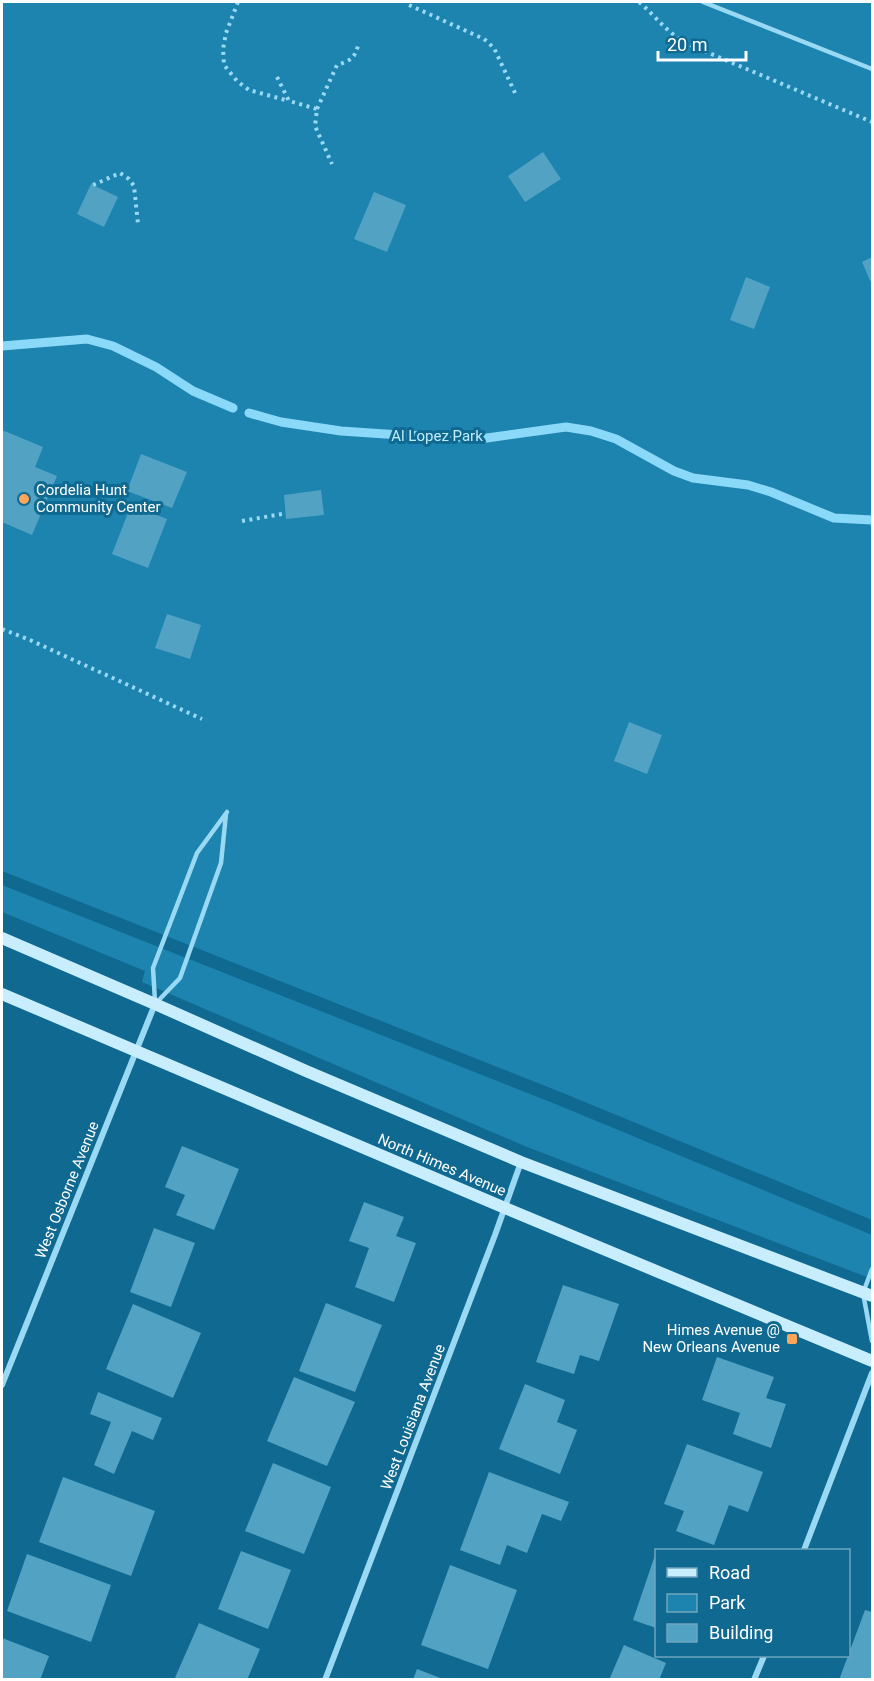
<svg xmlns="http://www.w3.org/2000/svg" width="874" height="1681" viewBox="0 0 874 1681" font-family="Roboto,sans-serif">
<rect width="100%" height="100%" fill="#0f6991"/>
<g fill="#1d83af">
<path d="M2,2H872V1220L558,1091L2,871Z"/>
<path d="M2,885L553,1103L872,1235V1279L527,1147L142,982L145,971L2,912Z"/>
</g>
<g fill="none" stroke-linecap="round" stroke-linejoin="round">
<g stroke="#8ad9f8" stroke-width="9">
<path d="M2,346L87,339L113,346L156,367L193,391L233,408"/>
<path d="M249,413L281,422L341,431L400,435L487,438L566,427L591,431L616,439L674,471L693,478L748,485L771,492L834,518L872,520"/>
</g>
</g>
<g fill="#52a2c4">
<path d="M543,152L561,179L525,202L508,176Z"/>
<path d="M91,184L118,197L104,227L77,214Z"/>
<path d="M374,192L406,205L387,252L354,239Z"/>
<path d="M872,257V285L862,262Z"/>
<path d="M746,277L770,287L754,329L730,320Z"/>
<path d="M2,430L43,447L35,467L57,476L32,535L2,522Z"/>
<path d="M141,454L187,472L172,508L127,491Z"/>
<path d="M321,490L324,515L286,519L284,495Z"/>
<path d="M131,505L167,519L148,568L112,554Z"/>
<path d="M167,614L201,625L190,659L155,648Z"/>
<path d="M629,722L662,735L647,774L614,761Z"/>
<path d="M182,1146L239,1169L214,1230L176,1215L185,1195L165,1187Z"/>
<path d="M364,1202L404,1217L396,1236L416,1243L394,1302L355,1287L369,1248L349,1241Z"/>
<path d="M154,1228L195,1243L171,1307L130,1292Z"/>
<path d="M563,1285L619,1304L599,1361L580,1355L574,1374L536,1362Z"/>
<path d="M326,1303L382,1325L355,1392L299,1371Z"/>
<path d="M133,1304L201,1333L173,1398L106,1369Z"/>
<path d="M717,1357L774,1377L766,1398L786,1404L771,1448L733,1434L740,1413L702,1400Z"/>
<path d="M294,1377L355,1402L327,1466L267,1441Z"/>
<path d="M525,1384L565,1400L557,1422L577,1430L560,1474L499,1449Z"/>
<path d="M98,1392L162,1418L153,1440L132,1431L114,1474L94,1465L111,1422L90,1414Z"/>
<path d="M687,1444L763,1472L748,1512L729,1505L714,1545L676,1531L684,1511L664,1504Z"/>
<path d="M273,1463L331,1487L304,1554L245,1531Z"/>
<path d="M489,1472L569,1502L561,1521L542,1514L527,1553L507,1545L500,1565L460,1550Z"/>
<path d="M63,1477L155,1511L131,1576L39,1542Z"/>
<path d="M241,1551L291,1570L268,1629L218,1609Z"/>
<path d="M656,1552V1628L633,1620Z"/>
<path d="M27,1554L111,1585L91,1642L7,1611Z"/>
<path d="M450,1565L517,1590L488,1669L421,1645Z"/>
<path d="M865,1610L872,1612V1680H839Z"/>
<path d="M199,1623L260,1649L247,1680H174Z"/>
<path d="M2,1638L49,1656L40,1680H2Z"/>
<path d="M624,1645L666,1663L659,1680H609Z"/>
<path d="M417,1669L443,1679V1680H413Z"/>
</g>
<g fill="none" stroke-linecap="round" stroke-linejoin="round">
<g stroke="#99d9f4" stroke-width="4" stroke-dasharray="3 4.5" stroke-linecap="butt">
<path d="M238,2L226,33L223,49L224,65L237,81L249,90L289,101"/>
<path d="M639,2C658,18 666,33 690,45L872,122"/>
<path d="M409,5L484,39L494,48L515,93"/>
<path d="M277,77L289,101L317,109L315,126L332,164"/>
<path d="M317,109L337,65C352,60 355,58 359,42"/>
<path d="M93,185L120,173L129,179L134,186L138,224"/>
<path d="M242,521L282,514"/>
<path d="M2,629L30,640L202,719"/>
</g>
<g stroke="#99d9f4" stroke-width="4.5">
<path d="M703,2L872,69"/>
<path d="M155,1001L153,968L197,853L227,812"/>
<path d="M157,1002L180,978L221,863L226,814"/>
<path d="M872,1269L863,1293L872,1341"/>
</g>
<g stroke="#99d9f4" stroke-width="6">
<path d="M2,1385L155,1004"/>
<path d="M804,1550L872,1373"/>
<path d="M325,1680L495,1235L521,1162"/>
<path d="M754,1680L764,1656"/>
</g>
<g stroke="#c8edfd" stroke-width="12">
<path d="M2,938L155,1004L306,1071L521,1162L872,1296"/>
<path d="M2,994L505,1208L872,1361"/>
</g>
</g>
<g fill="#ffa65b" stroke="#0f6991" stroke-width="2">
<circle cx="24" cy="499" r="6"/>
<rect x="786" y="1333" width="12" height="12" rx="3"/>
</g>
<g text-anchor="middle" stroke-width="6" stroke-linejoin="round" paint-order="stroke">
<g font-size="15" fill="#c0ecfe" stroke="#0f6991">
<text x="437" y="441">Al Lopez Park</text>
</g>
<g font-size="15" fill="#fff" stroke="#0f6991" text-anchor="start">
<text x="36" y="495">Cordelia Hunt<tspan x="36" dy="17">Community Center</tspan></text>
<text x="780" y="1335" text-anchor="end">Himes Avenue @<tspan x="780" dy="17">New Orleans Avenue</tspan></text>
</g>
<g font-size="15" fill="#fff" stroke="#0f6991">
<text transform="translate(442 1165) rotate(23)" y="5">North Himes Avenue</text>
<text transform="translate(67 1190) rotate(-68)" y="5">West Osborne Avenue</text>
<text transform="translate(413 1417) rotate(-69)" y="5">West Louisiana Avenue</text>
</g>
</g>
<rect width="874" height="1681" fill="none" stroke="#ffffff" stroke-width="6"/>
<rect x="655" y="1549" width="195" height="108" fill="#0f6991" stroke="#6fa5bd" stroke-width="1.5"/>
<rect x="667" y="1568" width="30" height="9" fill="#c8edfd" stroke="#6fa5bd" stroke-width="1.5"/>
<text x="709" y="1579" font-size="18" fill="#ffffff">Road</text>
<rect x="667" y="1594" width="30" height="18" fill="#1d83af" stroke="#6fa5bd" stroke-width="1.5"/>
<text x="709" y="1609" font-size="18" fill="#ffffff">Park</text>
<rect x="667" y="1624" width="30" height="18" fill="#52a2c4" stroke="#6fa5bd" stroke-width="1.5"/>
<text x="709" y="1639" font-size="18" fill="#ffffff">Building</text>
<path d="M658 51v9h88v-9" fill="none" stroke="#ffffff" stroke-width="3"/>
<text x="667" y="51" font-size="18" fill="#ffffff" stroke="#0f6991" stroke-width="4.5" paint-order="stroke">20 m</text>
</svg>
